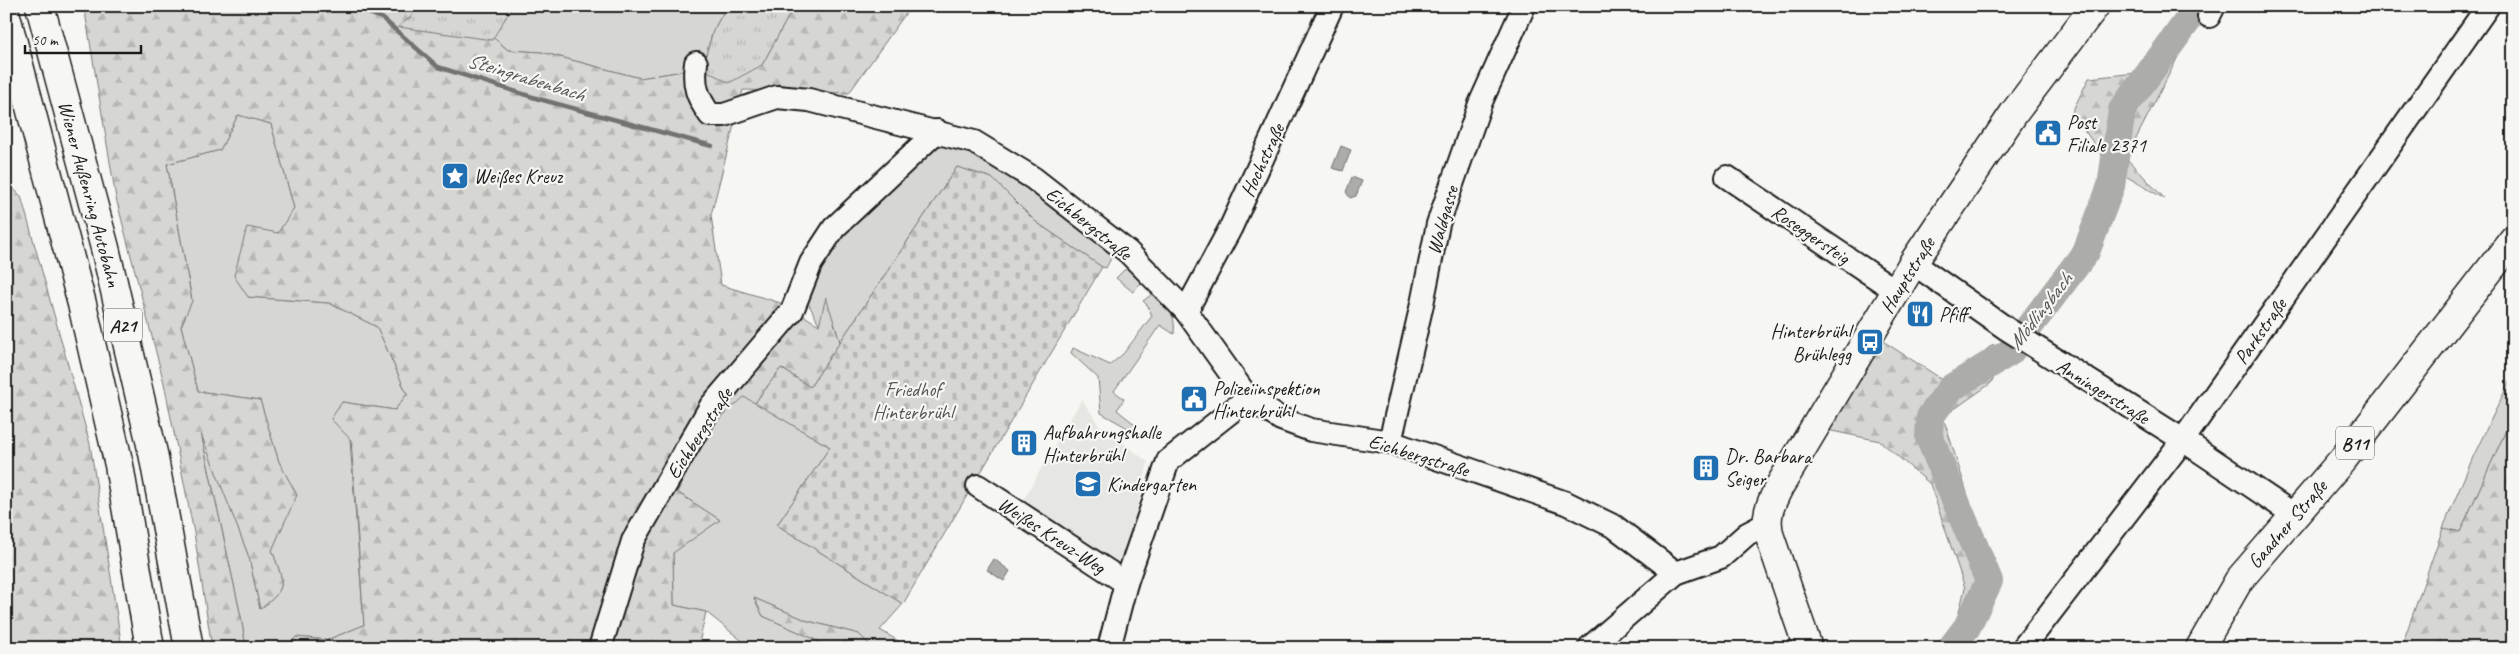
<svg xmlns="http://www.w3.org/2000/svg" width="2519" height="654" viewBox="0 0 2519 654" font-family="Caveat,sans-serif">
<defs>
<pattern id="forest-firs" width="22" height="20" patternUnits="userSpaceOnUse" patternTransform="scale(1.25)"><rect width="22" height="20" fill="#d6d6d2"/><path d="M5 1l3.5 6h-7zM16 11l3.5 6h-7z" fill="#b7b7b4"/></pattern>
<pattern id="cemetery-stones" width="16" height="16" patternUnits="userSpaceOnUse" patternTransform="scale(1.25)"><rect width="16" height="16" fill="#d6d6d2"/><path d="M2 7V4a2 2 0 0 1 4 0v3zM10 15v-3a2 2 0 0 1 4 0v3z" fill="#b7b7b4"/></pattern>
<pattern id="park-tufts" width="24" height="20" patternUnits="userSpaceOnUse" patternTransform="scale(1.25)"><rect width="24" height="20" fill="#d6d6d2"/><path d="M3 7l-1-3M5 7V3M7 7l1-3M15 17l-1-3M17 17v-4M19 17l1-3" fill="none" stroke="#b7b7b4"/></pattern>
</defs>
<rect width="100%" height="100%" fill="#f6f6f2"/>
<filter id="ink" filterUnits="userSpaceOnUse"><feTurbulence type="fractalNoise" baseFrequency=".02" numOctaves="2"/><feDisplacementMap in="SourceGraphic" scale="10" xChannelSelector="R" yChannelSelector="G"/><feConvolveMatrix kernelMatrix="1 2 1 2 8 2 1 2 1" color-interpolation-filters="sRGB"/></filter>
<g filter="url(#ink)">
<path fill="#e6e6e2" d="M1082,399L1099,425L1148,462L1125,559L1117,568L1019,507Z"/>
<g fill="#d6d6d2" stroke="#797977">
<path d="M482,6H727L713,31L702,68L640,78L541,52L508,50L483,29Z"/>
<path d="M238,115L271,124L294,208L278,233L248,297L329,303L377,327L407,394L395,410L342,402L350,440L364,625L327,640L296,637L286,648H246L241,617L200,429L249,557L260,609C290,587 283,582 272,550L296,495L279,462L260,400L198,391L181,326L192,300L167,164L220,150Z"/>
<path d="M943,142L958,144L1045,198L1111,251L1112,256L1106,268L1102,267L1036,222L992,178L957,167L840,342L826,299L820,326L801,289L811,263L913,160Z"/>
<path d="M1133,268L1143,280L1133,292L1116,278L1124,270Z"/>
<path d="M1156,291C1168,306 1176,314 1174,334L1160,325L1114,391L1124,399L1117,410L1137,426L1133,431L1101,413L1098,378L1071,353L1073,348L1110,365L1123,354L1152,316L1148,306L1143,301Z"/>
<path d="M2513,374V415L2460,532L2443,528L2473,457Z"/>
<path d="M744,396L830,447L777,525L903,604L880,630L910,648H873L859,634L808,621L754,598L763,616L812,638L827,648H751L706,612L674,605L673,552L720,520L677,492L709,428Z"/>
</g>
<g fill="url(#forest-firs)" stroke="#797977">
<path d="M84,6H482L483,29L508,50L541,52L640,78L702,68L762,65L794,6H911L849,93L743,90L711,215L721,285L784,304L819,325L826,297L840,342L810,387L781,368L755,403L744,397L709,428L677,492L720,520L673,553L674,605L706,612L698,648H286L296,637L327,640L364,625L351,440L331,419L342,402L395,410L407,394L377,327L329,303L248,297L234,276L247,227L278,233L294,208L271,124L238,115L220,150L167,164L192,301L181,326L198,391L260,400L279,462L297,495L272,550C283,582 290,587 260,609L249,557L201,434L241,617L246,648H212L194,533L164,383L116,198Z"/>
<path d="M2190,6H2204L2126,158L2165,199L2110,167L2072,112L2089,78L2146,72L2190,13Z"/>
<path d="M6,182L21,196L90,444L122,648H6Z"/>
<path d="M1878,338L1948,383L1993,344L2000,368L1990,384L1943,417L1995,581L1948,648H1933L1956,624L1965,588L1930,484L1880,441L1827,430Z"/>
<path d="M2513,415V648H2401L2443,528L2460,532Z"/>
<path d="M754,598L808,621L859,634L873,648H827L812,638L763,616Z"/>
</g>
<path fill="url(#cemetery-stones)" stroke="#797977" d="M957,167L992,178L1036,222L1102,267L903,604L777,525L830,447L755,403L781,368L810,387Z"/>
<g fill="url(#park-tufts)" stroke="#797977">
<path d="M417,6H513L492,40L398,27L412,16Z"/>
<path d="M727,6H794L762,65L729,83L702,68L713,31Z"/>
</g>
<g fill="#acaca9" stroke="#727271">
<path d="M1341,146L1351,150L1343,171L1332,168Z"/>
<path d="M1352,177L1362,181L1356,196L1350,198L1346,192Z"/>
<path d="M994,559L1010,571L1004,581L987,570Z"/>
</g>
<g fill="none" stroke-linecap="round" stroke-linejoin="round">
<path stroke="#727271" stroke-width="4.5" d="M349,6L382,18L438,67L539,99L712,146"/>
<path stroke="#acaca9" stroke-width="28" d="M1951,648L1967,627L1989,581L1929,437L1930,417L1951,388L2010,352L2086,252L2111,186L2122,110L2186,23L2195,6"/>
<g stroke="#1c1c1c" stroke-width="26">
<g id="minor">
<path d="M2209,16L2214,6"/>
<path d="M696,63C693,85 697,97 710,115H724L777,97L809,100L974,142L1033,178L1128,252L1186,311L1248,398L1281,419L1311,430L1390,442L1566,503L1615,527L1676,573"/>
<path d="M1727,177L1896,291"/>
<path d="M1913,263L2007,329L2183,440L2296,516"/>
<path d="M1186,311L1231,227L1332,6"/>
<path d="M1390,442L1422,304L1438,224L1480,104L1524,6"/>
<path d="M978,486L1126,583"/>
<path d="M600,648L633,541L711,406L792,311L811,263L834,228L937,131"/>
<path d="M1109,648L1126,583L1168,461L1248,398"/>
<path d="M1589,648L1676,573L1721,557L1747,534L1766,524"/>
<path d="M2023,648L2183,440L2488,6"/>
</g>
</g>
<g stroke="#1c1c1c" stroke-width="31">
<g id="major">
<path d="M1808,648L1770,537C1764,517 1770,505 1779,487L1913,263L2014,113L2095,6"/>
<path d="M2200,648L2239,580L2344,458L2513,240"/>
</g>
</g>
<g stroke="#1c1c1c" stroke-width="31">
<g id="highway">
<path d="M40,6L105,248L153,453L189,648"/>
<path d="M6,16L82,304L119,465L150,648"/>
</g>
</g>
<use href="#minor" stroke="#f6f6f2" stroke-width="22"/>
<use href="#major" stroke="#f6f6f2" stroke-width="28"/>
<use href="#highway" stroke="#f6f6f2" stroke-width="28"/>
</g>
</g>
<defs>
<g id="civic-square" transform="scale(1.4375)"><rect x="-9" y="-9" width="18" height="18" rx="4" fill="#1f6fb2" stroke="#f6f6f2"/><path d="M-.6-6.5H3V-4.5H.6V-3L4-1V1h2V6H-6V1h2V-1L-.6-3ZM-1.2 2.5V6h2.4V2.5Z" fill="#fff"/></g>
<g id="sight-square" transform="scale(1.4375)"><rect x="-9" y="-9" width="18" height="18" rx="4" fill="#1f6fb2" stroke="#f6f6f2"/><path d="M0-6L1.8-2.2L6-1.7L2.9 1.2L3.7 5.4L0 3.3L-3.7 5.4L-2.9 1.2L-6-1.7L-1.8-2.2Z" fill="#fff"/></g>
<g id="restaurant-square" transform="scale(1.4375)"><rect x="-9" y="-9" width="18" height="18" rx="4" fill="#1f6fb2" stroke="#f6f6f2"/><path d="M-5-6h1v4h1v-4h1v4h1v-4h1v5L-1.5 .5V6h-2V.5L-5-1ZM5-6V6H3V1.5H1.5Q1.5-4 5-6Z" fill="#fff"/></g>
<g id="bus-square" transform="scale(1.4375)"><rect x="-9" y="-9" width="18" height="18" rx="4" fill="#1f6fb2" stroke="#f6f6f2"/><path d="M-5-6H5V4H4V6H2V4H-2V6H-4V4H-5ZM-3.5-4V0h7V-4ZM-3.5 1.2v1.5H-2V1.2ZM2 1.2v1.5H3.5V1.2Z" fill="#fff"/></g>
<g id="building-square" transform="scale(1.4375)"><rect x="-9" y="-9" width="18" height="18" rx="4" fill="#1f6fb2" stroke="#f6f6f2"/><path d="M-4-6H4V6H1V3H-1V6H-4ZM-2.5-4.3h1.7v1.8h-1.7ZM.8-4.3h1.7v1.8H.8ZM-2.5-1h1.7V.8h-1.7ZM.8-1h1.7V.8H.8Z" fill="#fff"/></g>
<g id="school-square" transform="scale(1.4375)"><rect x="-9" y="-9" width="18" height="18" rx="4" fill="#1f6fb2" stroke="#f6f6f2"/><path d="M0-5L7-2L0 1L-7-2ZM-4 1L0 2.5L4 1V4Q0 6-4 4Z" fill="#fff"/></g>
</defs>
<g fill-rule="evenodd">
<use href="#civic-square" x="2048" y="133"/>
<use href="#sight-square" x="455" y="176"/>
<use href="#restaurant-square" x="1920" y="314"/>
<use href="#bus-square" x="1870" y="342"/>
<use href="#civic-square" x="1194" y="399"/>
<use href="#building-square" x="1024" y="443"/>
<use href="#building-square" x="1706" y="468"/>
<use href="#school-square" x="1088" y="484"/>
</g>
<g text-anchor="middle" stroke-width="4.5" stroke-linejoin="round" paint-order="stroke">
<g fill="#f6f6f2" stroke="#5d5d5c" stroke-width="1">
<rect x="104" y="308.5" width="38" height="33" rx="4"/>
<rect x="2336" y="426.5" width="38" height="33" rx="4"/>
</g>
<g font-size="19" font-weight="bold" fill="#1c1c1c">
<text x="123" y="332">A21</text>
<text x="2355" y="450">B11</text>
</g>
<g font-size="20" fill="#1c1c1c" stroke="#f6f6f2" text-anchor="start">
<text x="2067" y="129">Post<tspan x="2067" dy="23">Filiale 2371</tspan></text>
<text x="474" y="183">Weißes Kreuz</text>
<text x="1939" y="321">Pfiff</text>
<text x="1851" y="338" text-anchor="end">Hinterbrühl<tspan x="1851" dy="23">Brühlegg</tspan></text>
<text x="1213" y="395">Polizeiinspektion<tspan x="1213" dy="23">Hinterbrühl</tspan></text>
<text x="1043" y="439">Aufbahrungshalle<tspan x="1043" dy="23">Hinterbrühl</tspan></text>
<text x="1725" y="463">Dr. Barbara<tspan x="1725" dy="23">Seiger</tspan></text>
<text x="1107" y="491">Kindergarten</text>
</g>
<g font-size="20" fill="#1c1c1c" stroke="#f6f6f2">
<text transform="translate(1262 160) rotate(-65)" y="7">Hochstraße</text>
<text transform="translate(90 194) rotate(75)" y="7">Wiener Außenring Autobahn</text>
<text transform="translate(1442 220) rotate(-74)" y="7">Waldgasse</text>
<text transform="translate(1089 223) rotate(39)" y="7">Eichbergstraße</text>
<text transform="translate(1811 234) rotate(34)" y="7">Roseggersteig</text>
<text transform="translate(1907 275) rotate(-58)" y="7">Hauptstraße</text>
<text transform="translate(2260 331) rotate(-55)" y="7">Parkstraße</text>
<text transform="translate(2103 391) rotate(32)" y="7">Anningerstraße</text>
<text transform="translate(699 433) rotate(-57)" y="7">Eichbergstraße</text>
<text transform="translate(1419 455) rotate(17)" y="7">Eichbergstraße</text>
<text transform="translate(2287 524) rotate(-49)" y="7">Gaadner Straße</text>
<text transform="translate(1052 535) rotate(33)" y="7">Weißes Kreuz-Weg</text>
</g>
<g font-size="20" fill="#545453" stroke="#f6f6f2">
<text x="913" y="396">Friedhof<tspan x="913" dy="23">Hinterbrühl</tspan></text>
</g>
<g font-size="21" font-style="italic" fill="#565654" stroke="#f6f6f2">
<text transform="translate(526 77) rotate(17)" y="7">Steingrabenbach</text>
<text transform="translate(2040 311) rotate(-52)" y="7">Mödlingbach</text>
</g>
</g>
<rect width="2519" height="654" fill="none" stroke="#f6f6f2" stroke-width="25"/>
<rect x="12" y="12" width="2494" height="629" fill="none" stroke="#1c1c1c" stroke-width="2" filter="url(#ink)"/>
<path d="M25 45v8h116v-8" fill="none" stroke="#1c1c1c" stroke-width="2.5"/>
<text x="32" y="45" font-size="15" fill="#1c1c1c" stroke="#f6f6f2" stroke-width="4" paint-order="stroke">50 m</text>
</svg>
